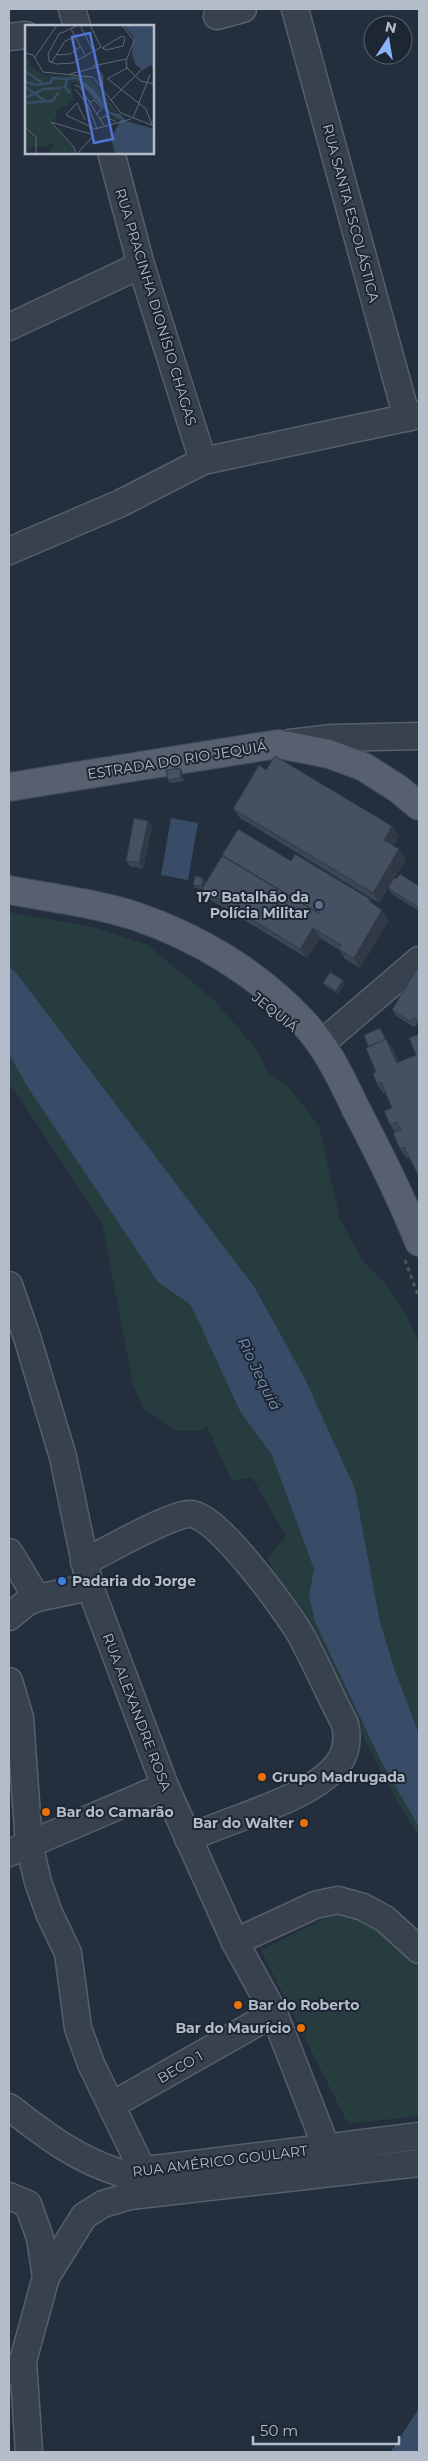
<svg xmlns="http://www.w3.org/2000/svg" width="428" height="2461" viewBox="0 0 428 2461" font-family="Montserrat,sans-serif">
<rect width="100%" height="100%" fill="#242f3e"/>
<g fill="#263c3f">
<path d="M9,912L93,927L148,945L216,1002L256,1049L268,1072L292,1091L319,1126L340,1219L362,1260L385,1283L406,1314L419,1343V1754L356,1545L9,981Z"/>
<path d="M9,1038L198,1300L279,1451L419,1819V1837L402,1810L267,1558L286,1536L252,1477L232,1481L207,1427L199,1431H177L143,1408L133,1384L102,1223L13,1088L9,1086Z"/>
<path d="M342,1910L369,1918L419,1965V2116L348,2124L261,1950Z"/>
</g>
<g fill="#394c67">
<path d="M171,818L198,823L188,880L161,875Z"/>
<path d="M9,966L17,974L255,1288L305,1379L355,1489L380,1622L395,1671L419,1734V1827L381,1761L315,1622L309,1595L314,1569L272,1455L240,1411L191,1305L158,1282L29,1089L9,1054Z"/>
<path d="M419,2408V2452H392V2450Z"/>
</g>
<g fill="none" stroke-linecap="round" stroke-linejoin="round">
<g stroke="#565f6c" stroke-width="29">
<g id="minor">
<path d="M72,9L77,26"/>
<path d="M295,9L407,418"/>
<path d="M217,16L243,9"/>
<path d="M9,37L26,35"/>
<path d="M111,152L141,265L203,461"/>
<path d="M9,327L141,265"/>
<path d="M9,551L121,503L203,461L419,415"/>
<path d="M290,743L332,738L419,736"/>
<path d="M321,1044L419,960"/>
<path d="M9,1285L27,1337L63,1457L90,1587L165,1786L235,1942L274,2013L327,2149"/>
<path d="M9,1552L37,1598L90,1587"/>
<path d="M84,1562C105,1552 170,1514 190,1514C216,1513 285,1609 299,1632C316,1662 329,1694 345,1724C348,1738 347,1752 338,1764C311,1800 229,1818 188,1839"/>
<path d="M9,1617L26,1603L37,1598"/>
<path d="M9,1681L20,1718L29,1844L38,1882L49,1913L68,1953L78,2028L91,2064L143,2171"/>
<path d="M9,1853L165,1786"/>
<path d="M235,1942L315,1905L338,1900L363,1907L385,1919L419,1950"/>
<path d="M112,2105L274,2013"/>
<path d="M9,2107C44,2134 77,2160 121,2173L419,2136"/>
<path d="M9,2196L28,2204L40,2238L46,2277"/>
<path d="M23,2361L29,2452"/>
<path d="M9,2371L23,2361L46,2277L84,2216L103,2204L130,2196L419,2163"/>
</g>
</g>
<g stroke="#414a57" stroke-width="30">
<g id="major">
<path d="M9,787L278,744L329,754L364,767L397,788L419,806"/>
<path d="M9,890C50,898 95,903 135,916C197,937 258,973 303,1022C327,1047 341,1078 356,1109C379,1153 401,1196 419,1242"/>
</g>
</g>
<path stroke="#44595c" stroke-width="3" stroke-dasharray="4 4" stroke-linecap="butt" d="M405,1260L419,1298"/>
<use href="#minor" stroke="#38414e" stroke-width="26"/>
<use href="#major" stroke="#56606e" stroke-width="28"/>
</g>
<g fill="#3b4654">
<path d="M180,768L182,771L184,781L170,783L168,780Z"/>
<path d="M266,770L392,826L399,836L393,846L406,859L394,878L419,886V911L392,894L388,888L379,903L240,818L233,809Z"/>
<path d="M148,821L152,826L143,869L130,866L126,861Z"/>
<path d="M222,855L291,861L370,899L374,905L389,920L360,968L345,959L339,950L320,938L307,958L209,899L202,889L195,888L193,885L206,881L205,885L224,858Z"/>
<path d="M419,965V1025L418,1024L414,1027L396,1016L392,1010Z"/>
<path d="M343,980L345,983L338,994L325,986L323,983Z"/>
<path d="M380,1028L386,1040L393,1049L399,1062L416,1055L419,1034V1176L410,1158L407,1159L400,1149L395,1132L390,1125L392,1108L386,1093L384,1094L377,1084L376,1072L368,1046Z"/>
</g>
<g fill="#303945">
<path d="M180,768L182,771L184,781L181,778Z"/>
<path d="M148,821L152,826L143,869L139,863Z"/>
<path d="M392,826L399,836L391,850L384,840Z"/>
<path d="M399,849L406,859L379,903L373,893Z"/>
<path d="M203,878L206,881L204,889L202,886Z"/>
<path d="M382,910L389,920L360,968L354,958Z"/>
<path d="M313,928L320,938L307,958L300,949Z"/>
<path d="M343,980L345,983L338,994L336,991Z"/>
<path d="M380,1028L387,1041L386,1039L393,1049L403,1073L397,1063Z"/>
</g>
<g fill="#455162" stroke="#303945">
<path d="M275,756L392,826L384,840L399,849L373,893L233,809L259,765L266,770Z"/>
<path d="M180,768L181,778L168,780L166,770Z"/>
<path d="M134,818L148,821L139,863L126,861Z"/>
<path d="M238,829L291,861L295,854L370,899L369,901L382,910L354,958L338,949L341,945L313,928L300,949L202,889L222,856L320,914L222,855Z"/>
<path d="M400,874L419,886V908L388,888L394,878L396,879Z"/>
<path d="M195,876L203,878L202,886L193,885Z"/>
<path d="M419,965V1020L418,1021L414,1018L410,1021L392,1010Z"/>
<path d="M330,972L343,980L336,991L323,983Z"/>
<path d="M380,1028L386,1040L368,1046L364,1035Z"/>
<path d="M419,1034V1175H418L404,1147L400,1149L393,1133L401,1130L397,1122L390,1125L384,1111L392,1108L381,1082L377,1084L373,1074L376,1072L366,1048L386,1039L397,1063L416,1055L409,1038Z"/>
</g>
<circle fill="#5c6f8a" stroke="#1d2633" stroke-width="2" cx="319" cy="905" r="5"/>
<circle fill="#3f7fe0" stroke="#1d2633" stroke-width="2" cx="62" cy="1581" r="5"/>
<g fill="#e8710a" stroke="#1d2633" stroke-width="2">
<circle cx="262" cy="1777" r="5"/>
<circle cx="46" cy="1812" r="5"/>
<circle cx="304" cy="1823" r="5"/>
<circle cx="238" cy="2005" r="5"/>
<circle cx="301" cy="2028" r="5"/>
</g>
<g text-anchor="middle" stroke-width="4" stroke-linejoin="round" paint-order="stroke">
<g font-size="14" fill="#b4bcc9" stroke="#1d2633">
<text transform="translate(351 213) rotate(75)" y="5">RUA SANTA ESCOLÁSTICA</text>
<text transform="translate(156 307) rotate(73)" y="5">RUA PRACINHA DIONÍSIO CHAGAS</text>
<text transform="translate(177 760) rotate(-9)" y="5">ESTRADA DO RIO JEQUIÁ</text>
<text transform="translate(275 1012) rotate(39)" y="5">JEQUIÁ</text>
<text transform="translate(137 1712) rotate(69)" y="5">RUA ALEXANDRE ROSA</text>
<text transform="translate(180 2067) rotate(-30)" y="5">BECO 1</text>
<text transform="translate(220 2161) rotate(-7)" y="5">RUA AMÉRICO GOULART</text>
</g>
<g font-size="14" font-weight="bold" fill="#b4bcc9" stroke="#1d2633" text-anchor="start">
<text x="309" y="902" text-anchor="end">17º Batalhão da<tspan x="309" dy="16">Polícia Militar</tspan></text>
<text x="72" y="1586">Padaria do Jorge</text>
<text x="272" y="1782">Grupo Madrugada</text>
<text x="56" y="1817">Bar do Camarão</text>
<text x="294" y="1828" text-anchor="end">Bar do Walter</text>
<text x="248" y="2010">Bar do Roberto</text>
<text x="291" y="2033" text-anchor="end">Bar do Maurício</text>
</g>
<g font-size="15" font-style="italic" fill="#7c92b1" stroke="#1d2633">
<text transform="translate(259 1374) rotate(64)" y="5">Rio Jequiá</text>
</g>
</g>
<g transform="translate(25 25)">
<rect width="129" height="129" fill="#242f3e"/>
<path d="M0,30L6,36L4,40L19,51H59L65,53L92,87L83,86L69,65L53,52H47L41,55L36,63L44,55L53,53L67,66L83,88L92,91L97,96L88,94L66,71L62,64L51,57L45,58L49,74L39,82L27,86L0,84ZM0,84L31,86L32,92L25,97L48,121L50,128H24L28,120L24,117L21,122L10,121L0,128Z" fill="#263c3f"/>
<path d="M99,0H129V44L126,40L118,45L111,40L107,29L109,13ZM46,52H53L69,65L85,87L95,89L101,96L129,104V128H90L86,114L96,94L83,88L52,54L44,55L35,66L41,56L38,54Z" fill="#394c67"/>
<path fill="none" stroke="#394c67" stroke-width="2.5" d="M117,44L129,31M0,46L17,58M42,55L40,62L45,68M0,57L12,60L25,58L28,53L41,54M0,62L22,77M0,73L19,64L36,63M0,78L27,76L34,67"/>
<path fill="none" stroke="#5e6776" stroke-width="1" d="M54,0L34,9L23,29L24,36L31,39L48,38L76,22L65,0M55,0L68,26M97,0L109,16L101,36L102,43L116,56L129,59M46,4L60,30M97,11L100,13L98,21L81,25L77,23ZM0,28L8,30L18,47L68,52L96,88L129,101M32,30L45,29L55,22M10,32L32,0M26,38L40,16L50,12M68,41L101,34M45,49L71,42L77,50L78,64M82,54L102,43M83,54L121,84L127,100M50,60L55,62L80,102M50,64L63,80M86,75L117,44M52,78L41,90L70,104L106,94M52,78L60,95M64,78L69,75L77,83L72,89M63,80L72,104M108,93L125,50M75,94L80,91L91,97M0,102L11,112V128M51,128L49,122L26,97L69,110M53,128L69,110"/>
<path fill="#5274d3" fill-opacity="0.15" stroke="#5274d3" stroke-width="2.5" d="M65,8L88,114L69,118L47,12Z"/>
<rect width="129" height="129" fill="none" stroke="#b4bcc9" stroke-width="2.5"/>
</g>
<rect width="428" height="2461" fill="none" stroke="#b4bcc9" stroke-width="20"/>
<g transform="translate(388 40) rotate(12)"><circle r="24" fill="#1d2633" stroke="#59626f"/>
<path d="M0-4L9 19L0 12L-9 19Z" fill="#8ab4f8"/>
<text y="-8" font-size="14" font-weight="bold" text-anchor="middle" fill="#b4bcc9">N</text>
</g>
<path d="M253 2436v8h146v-8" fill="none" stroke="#b4bcc9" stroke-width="2.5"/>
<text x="260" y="2436" font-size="15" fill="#b4bcc9" stroke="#1d2633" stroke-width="4" paint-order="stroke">50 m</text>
</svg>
